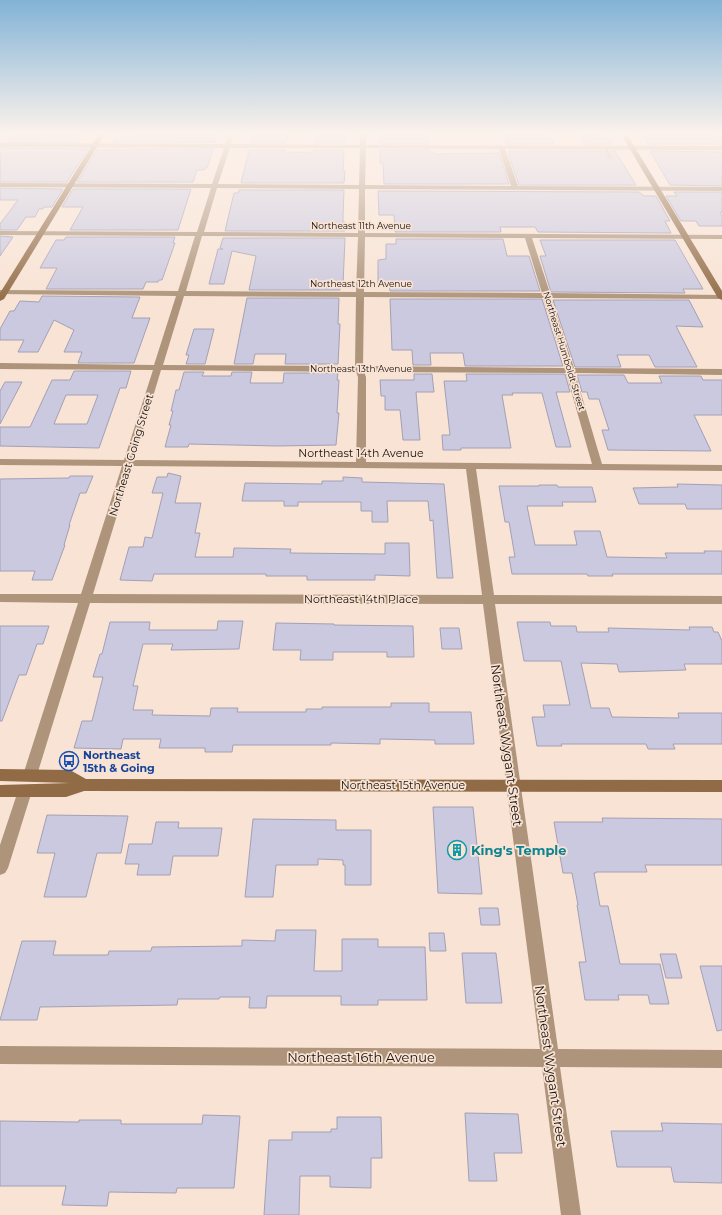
<svg xmlns="http://www.w3.org/2000/svg" width="722" height="1215" viewBox="0 0 722 1215" font-family="Montserrat,sans-serif">
<rect width="100%" height="100%" fill="#f8e3d4"/>
<g fill="#cbc9df" stroke="#a3a0b5" fill-rule="evenodd">
<path d="M13,134H82L77,142H6Z"/>
<path d="M139,134H209L208,135H218L215,142H113L117,136H138Z"/>
<path d="M253,134H288L286,143H251Z"/>
<path d="M316,134H345V143H315Z"/>
<path d="M428,134L429,144H380L379,135Z"/>
<path d="M504,134H549L554,144H507Z"/>
<path d="M581,134H604L612,144H585Z"/>
<path d="M642,134L722,136V144H648Z"/>
<path d="M1,148L85,149H88L67,182H0Z"/>
<path d="M213,149L207,168H205L204,170H197L193,182H77L97,150Z"/>
<path d="M249,150H285L284,152L313,153L314,150H344L343,171H345L344,183H241Z"/>
<path d="M380,150H430V152H434V154L499,153L509,184H384L383,163H380Z"/>
<path d="M509,151H604L607,158L611,159L612,157L610,151H615L636,185H519L508,153H510Z"/>
<path d="M650,151L722,152V186L670,185Z"/>
<path d="M0,188L63,189L52,207H44L43,209H39L35,217H26L17,230H0V224L18,200H0Z"/>
<path d="M73,189H191L178,230H70L83,207H62Z"/>
<path d="M239,190H344L343,216V222H345V231H225L234,193H238Z"/>
<path d="M378,191L639,192L644,196H656L670,221H665L671,233L538,232L535,227H500L501,232H395L394,215H379Z"/>
<path d="M674,192H722V212L720,213L722,216V226H699L696,221H681L666,196H677Z"/>
<path d="M0,236L13,237L0,256Z"/>
<path d="M66,237H175L173,243H175L162,280H159L158,282H146L143,289H46L57,268H40L56,240H64Z"/>
<path d="M223,238H345L343,285H340V290H249L256,256L232,251L224,284H209L218,249H223L220,248Z"/>
<path d="M396,239H503L507,256H529L540,291H390L389,284H378V260L386,259V244H396Z"/>
<path d="M540,240H675L703,289H683L685,293L551,292L540,256H546Z"/>
<path d="M42,296L140,297L132,318H150L134,363H78L82,352H64L74,330L54,320L38,352H18L24,340H0V329L10,311H14L20,301L39,302Z"/>
<path d="M247,298H339L338,324H340L338,364H285L286,354H255L253,364H234Z"/>
<path d="M390,299H542L563,366H465L463,353H430L431,365H413L412,350H392Z"/>
<path d="M553,300H689L703,327L676,326L697,367H655L649,355H617L621,367H575Z"/>
<path d="M194,329H214L205,364H186L189,355H186Z"/>
<path d="M74,371H131L126,388H120L99,448L0,446V427H30L52,380H70ZM66,395H98L87,424H54Z"/>
<path d="M184,372H204L202,376H231L232,372H252L250,383H283L284,373H338L337,380H339L337,413H339L336,445L277,446L189,444L188,447H165L171,425H169L173,411H171L176,390H179Z"/>
<path d="M414,374H432L434,392H416L420,440H403L400,410H385V396H381L380,380H414Z"/>
<path d="M466,374H565L570,392H556L571,447H556L542,393H512L513,395H502L511,448H461V450H443L442,435H450L444,381H467Z"/>
<path d="M577,375H624L628,383H662L659,376H701L703,380H722V415H694L711,451L608,450L602,430H609L599,399H589L587,392H582Z"/>
<path d="M5,382H22L0,424V391Z"/>
<path d="M168,473L181,476L175,503H201L195,533H200L195,557H233L234,548L291,549L290,553L385,554V543H409L410,576L375,575V580H307V576H266V574H154L152,581L120,580L129,547H143L145,537L152,538L163,493H152L157,477H167Z"/>
<path d="M70,476H93L86,493H80L69,525H70L64,545H65L52,580H32L35,571H0V479L69,478Z"/>
<path d="M343,477L362,478V482L444,484L453,578H437L433,520L430,521L428,501H387L388,522H372V511H361V502H298V506H284V501H242L245,483L322,484V481H343Z"/>
<path d="M677,484L722,485V509H687L685,504H639L633,488L678,487Z"/>
<path d="M539,485H557L558,487H592L596,502H562L563,506H527L535,545H577L574,531H600L607,557L667,558L665,553H705L704,551H722V574H612L613,576H588L587,574H512L509,557H515L509,522H505L499,486H539Z"/>
<path d="M218,621H243L239,649L171,650L173,644H143L133,686H138L133,710H153L152,715L210,716L211,708H238L237,712H306V709H322V707H391V703H429V712H471L474,744H435V740L380,739V744L331,743V745H233L232,752H205V748H159L161,739H123L121,749L74,748L82,721H92L103,677H93L100,654H102L110,622H150L149,630H217Z"/>
<path d="M517,622H550L551,626H576L577,632H609L608,628L690,630L689,627H712L714,632H718L722,641V664H684L686,670L619,672L617,664L581,663L591,708H609L612,717L679,718L678,713H722V744H673L675,749H648L646,744H561L562,746H537L532,717H545L543,705H570L561,661H524Z"/>
<path d="M276,623L334,624V625L413,626L414,657H387V652H333V660H300L301,650H273Z"/>
<path d="M0,626H49L43,644H37L26,675H19L2,721H0Z"/>
<path d="M440,628H459L462,649H442Z"/>
<path d="M433,807H473L482,894L438,893Z"/>
<path d="M47,815L128,816L121,853H97L86,897H44L55,853H37Z"/>
<path d="M602,818L722,819V865H645L647,872H596V873H594L600,906H608L620,964H660L669,1004H650L648,995H618L619,1000H585L579,962H586L577,905H578L572,873H563L554,822H603Z"/>
<path d="M253,819L336,820V830H371V885H345V865H343V860L318,859V865H276L273,897H245Z"/>
<path d="M156,822H179L178,828H222L218,856H173L170,875H137L139,864H125L129,844H152Z"/>
<path d="M479,908H498L500,925H481Z"/>
<path d="M276,930H316L314,971H342V939H378V947H425L427,1000H378V1005H341V996H267L266,1008H249L250,997H220L219,999H178L177,1005L40,1007L37,1020H0L22,941H56L53,955H108L109,951H151L152,947L242,946V940L275,941Z"/>
<path d="M429,933H444L446,951H430Z"/>
<path d="M462,953H496L502,1003H466Z"/>
<path d="M660,954H676L682,978H666Z"/>
<path d="M700,966H722V1030L717,1031Z"/>
<path d="M465,1113L518,1114L522,1153H494L497,1181H469Z"/>
<path d="M203,1115L240,1116L234,1188H177L176,1193L109,1192L107,1206L62,1205L66,1186H0V1121L79,1122V1120H121V1124H202Z"/>
<path d="M337,1117H381L382,1158H371V1188L330,1187V1176H300L299,1215H264L269,1140H292V1132H331V1129H337Z"/>
<path d="M661,1123L722,1124V1183L674,1182L671,1167H617L611,1131H663Z"/>
</g>
<g fill="none" stroke-linecap="round" stroke-linejoin="round">
<path fill="#ae947b" fill-rule="evenodd" d="M604,146L607,147L611,158L608,157Z"/>
<g fill="#ae947b" fill-rule="evenodd">
<path d="M228,134H234L231,144L360,145V134H366V145L722,146V150L505,149L518,186L722,187V191L365,189V233L722,235V239L532,238L550,293L722,295V299L551,298L574,368L722,369V375L575,373L602,464L722,465V471L476,469L494,595L722,596V604H495L558,1049L722,1050V1068L560,1067L581,1215H561L542,1067L0,1064V1046L540,1049L483,604L90,603L37,775L35,779L30,781L25,779L23,775L78,603L0,602V594H81L122,466L0,465V459L124,460L153,370L0,369V363L154,365L176,296L0,294V290L178,291L195,236L0,235V231L197,232L211,188L0,187V183L212,184L224,148L0,147V143L225,144ZM230,148H360L359,185L218,184ZM366,148L499,149L511,186L365,185ZM217,188L359,189L358,233L204,232ZM202,236L358,237L356,292L186,291ZM365,237L525,238L542,293L364,292ZM184,296L356,297L355,366L163,365ZM364,297L543,298L565,368L363,366ZM161,370L356,372L358,377L356,462L134,460ZM364,372L566,373L592,464L366,462V377ZM132,466L466,469L482,595L93,594Z"/>
<path d="M25,785L30,786L32,791L8,868L5,873L0,875V845L18,791L20,786Z"/>
</g>
<g fill="#916b46" fill-rule="evenodd">
<path d="M99,134H105L4,299L0,301V293Z"/>
<path d="M621,134H627L722,291V300L718,298Z"/>
<path d="M0,769L70,770L86,779L722,780V792L84,791L66,797H0V785L70,783L0,781Z"/>
</g>
</g>
<linearGradient id="sky" x2="0" y2="1"><stop stop-color="#82b3d6"/><stop offset="0.44" stop-color="#fcf2ec"/><stop offset="1" stop-color="#fcf2ec" stop-opacity="0"/></linearGradient>
<rect width="722" height="304" fill="url(#sky)"/>
<defs>
<g id="bus-ring" transform="scale(1)"><circle r="9.5" fill="#f8e3d4" stroke="#1a4fb4" stroke-width="1.5"/><path d="M-5-6H5V4H4V6H2V4H-2V6H-4V4H-5ZM-3.5-4V0h7V-4ZM-3.5 1.2v1.5H-2V1.2ZM2 1.2v1.5H3.5V1.2Z" fill="#1a4fb4"/></g>
<g id="building-ring" transform="scale(1)"><circle r="9.5" fill="#f8e3d4" stroke="#0f9aa8" stroke-width="1.5"/><path d="M-4-6H4V6H1V3H-1V6H-4ZM-2.5-4.3h1.7v1.8h-1.7ZM.8-4.3h1.7v1.8H.8ZM-2.5-1h1.7V.8h-1.7ZM.8-1h1.7V.8H.8Z" fill="#0f9aa8"/></g>
</defs>
<g fill-rule="evenodd">
<use href="#bus-ring" x="69" y="761"/>
<use href="#building-ring" x="457" y="850"/>
</g>
<g text-anchor="middle" stroke-width="3.5" stroke-linejoin="round" paint-order="stroke">
<g font-size="9" fill="#18110c" stroke="#f8e3d4">
<text x="361" y="229">Northeast 11th Avenue</text>
<text x="361" y="287">Northeast 12th Avenue</text>
<text transform="translate(564 351) rotate(73)" y="3">Northeast Humboldt Street</text>
<text x="361" y="372">Northeast 13th Avenue</text>
</g>
<g font-size="11" fill="#18110c" stroke="#f8e3d4">
<text x="361" y="457">Northeast 14th Avenue</text>
<text transform="translate(131 455) rotate(-73)" y="4">Northeast Going Street</text>
<text x="361" y="603">Northeast 14th Place</text>
<text x="403" y="789">Northeast 15th Avenue</text>
</g>
<g font-size="11" font-weight="bold" fill="#164399" stroke="#f8e3d4" text-anchor="start">
<text x="83" y="759">Northeast<tspan x="83" dy="13">15th &amp; Going</tspan></text>
</g>
<g font-size="13" fill="#18110c" stroke="#f8e3d4">
<text transform="translate(507 745) rotate(82)" y="5">Northeast Wygant Street</text>
<text x="361" y="1062">Northeast 16th Avenue</text>
<text transform="translate(551 1066) rotate(82)" y="5">Northeast Wygant Street</text>
</g>
<g font-size="13" font-weight="bold" fill="#0d838f" stroke="#f8e3d4" text-anchor="start">
<text x="471" y="855">King's Temple</text>
</g>
</g>
</svg>
